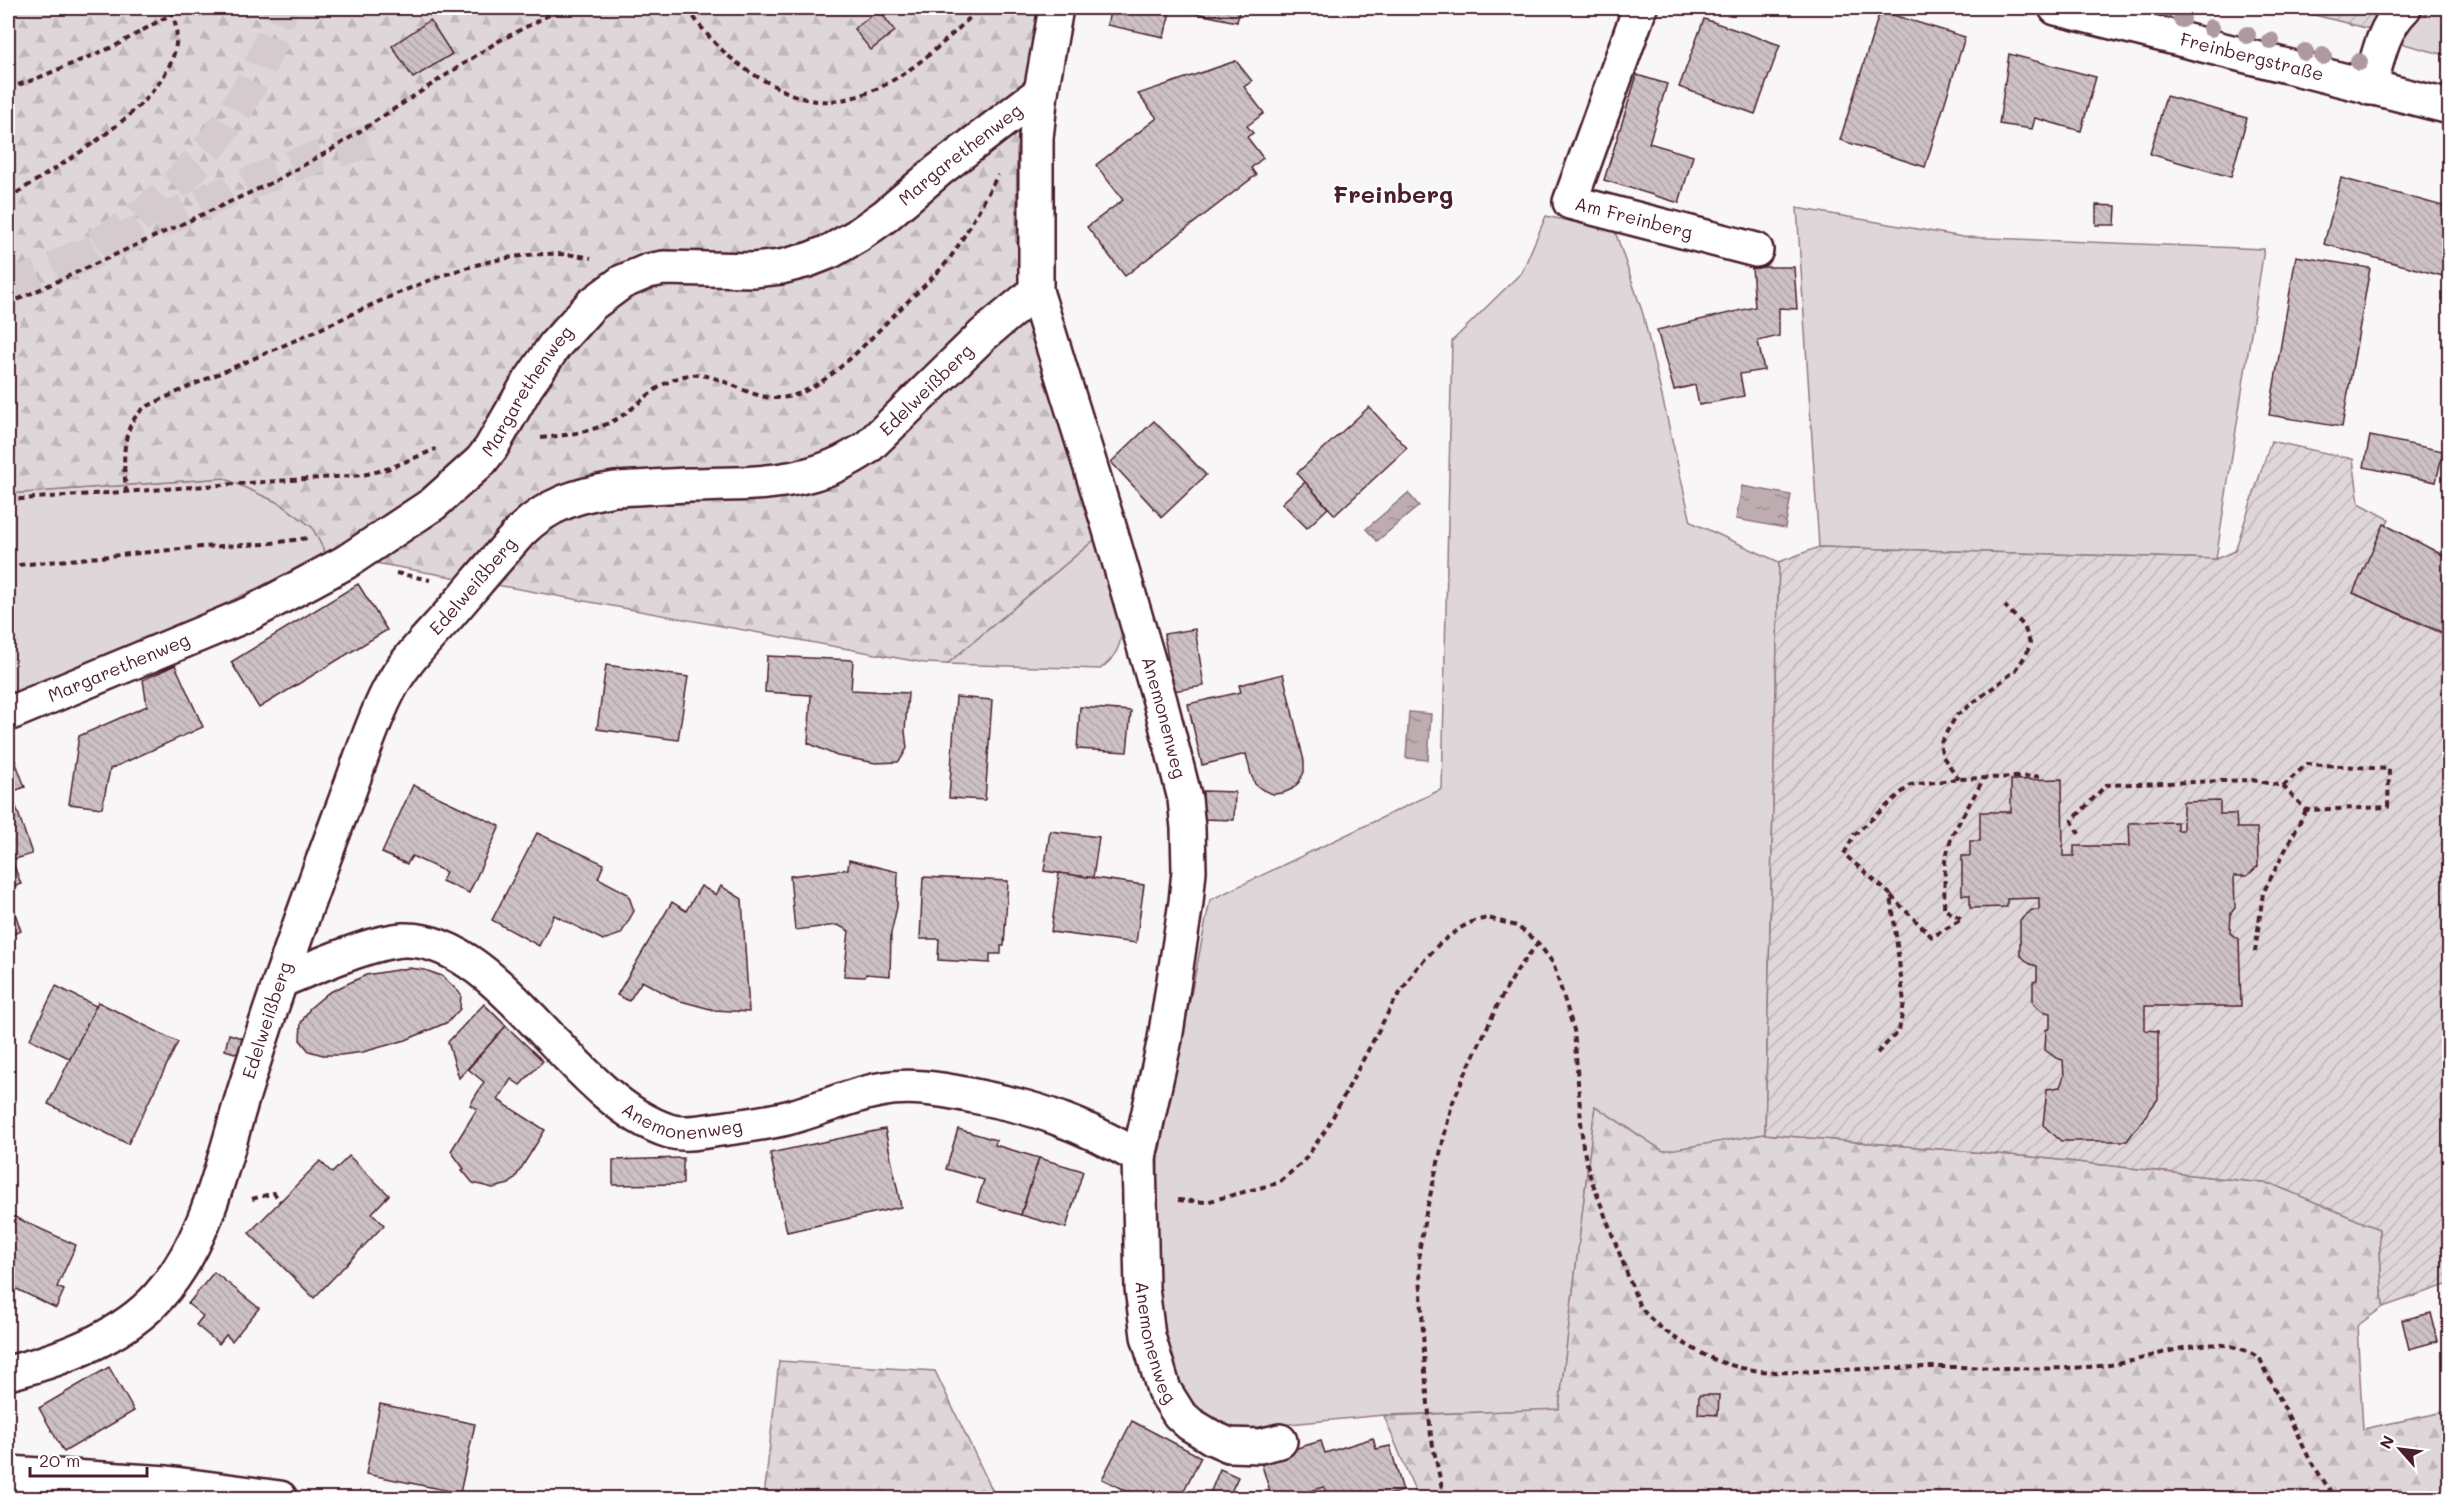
<svg xmlns="http://www.w3.org/2000/svg" width="2457" height="1506" viewBox="0 0 2457 1506" font-family="Mali,sans-serif">
<defs>
<pattern id="forest-firs" width="22" height="20" patternUnits="userSpaceOnUse" patternTransform="scale(1.5)"><rect width="22" height="20" fill="#ded6d9"/><path d="M5 1l3.5 6h-7zM16 11l3.5 6h-7z" fill="#c0b7ba"/></pattern>
<pattern id="garden-furrows" width="10" height="10" patternUnits="userSpaceOnUse" patternTransform="scale(1.5)"><rect width="10" height="10" fill="#ded6d9"/><path d="M-1 1l2-2M0 10L10 0M9 11l2-2" fill="none" stroke="#c0b7ba"/></pattern>
<pattern id="water-ripples" width="26" height="14" patternUnits="userSpaceOnUse" patternTransform="scale(1.5)"><rect width="26" height="14" fill="#bdadb0"/><path d="M2 4q2-2 4 0t4 0M15 11q2-2 4 0t4 0" fill="none" stroke="#9c8c8f"/></pattern>
<pattern id="building-back-hatch" width="6" height="6" patternUnits="userSpaceOnUse" patternTransform="scale(1.5)"><rect width="6" height="6" fill="#cdc1c4"/><path d="M-1 5l2 2M0 0l6 6M5-1l2 2" fill="none" stroke="#b2a5a9"/></pattern>
</defs>
<rect width="100%" height="100%" fill="#f8f6f7"/>
<filter id="ink" filterUnits="userSpaceOnUse"><feTurbulence type="fractalNoise" baseFrequency=".0167" numOctaves="2"/><feDisplacementMap in="SourceGraphic" scale="12" xChannelSelector="R" yChannelSelector="G"/><feConvolveMatrix kernelMatrix="1 2 1 2 8 2 1 2 1" color-interpolation-filters="sRGB"/></filter>
<g filter="url(#ink)">
<g fill="#ded6d9" stroke="#947a82" stroke-width="1.5">
<path d="M2435,8H2449V56L2400,43C2406,26 2418,14 2435,8Z"/>
<path d="M1797,208L1963,237L2264,249L2216,559L1819,547Z"/>
<path d="M1546,216L1615,231L1643,314L1691,522L1779,562L1765,1134L1663,1152L1595,1107L1559,1410L1384,1415L1226,1430L1187,1405L1165,1366L1154,1258L1158,1159L1210,900L1442,789L1452,341L1522,272Z"/>
<path d="M224,478L281,504L312,527L326,554L150,641L8,703V494Z"/>
<path d="M1100,535C1111,575 1144,641 1100,669L947,664Z"/>
</g>
<g fill="url(#forest-firs)" stroke="#947a82" stroke-width="1.5">
<path d="M8,8H1043L1017,149L1016,241L1100,535L947,664L925,663L326,554L312,527L281,504L224,478L8,494Z"/>
<path d="M1595,1106L1663,1151L1765,1134L2033,1157L2272,1184L2379,1229L2383,1307L2357,1326L2363,1429L2449,1411V1498H1418L1384,1416L1559,1409Z"/>
<path d="M779,1361L935,1371L996,1498H764Z"/>
<path d="M8,1488L136,1498H8Z"/>
</g>
<g fill="url(#garden-furrows)" stroke="#947a82" stroke-width="1.5">
<path d="M2287,8H2380L2370,29Z"/>
<path d="M2271,441L2353,459L2359,503L2389,519L2353,593L2449,637L2450,686L2448,691L2450,692L2449,1284L2383,1307L2379,1229L2272,1184L2033,1157L1765,1134L1779,562L1819,547L2216,559L2235,551Z"/>
</g>
<g fill="url(#water-ripples)" stroke="#8f747b" stroke-width="1.5">
<path d="M1742,486L1791,495L1785,528L1736,519Z"/>
<path d="M1408,493L1419,506L1377,541L1366,529Z"/>
<path d="M1409,712L1431,714L1428,760L1406,758Z"/>
</g>
<g fill="url(#building-back-hatch)" stroke="#4a1f2b" stroke-width="1.5">
<path d="M1111,8H1240L1237,22L1171,8L1164,37L1107,25Z"/>
<path d="M879,10L895,31L871,50L854,29Z"/>
<path d="M1880,11L1965,37L1925,167L1840,140Z"/>
<path d="M1704,19L1780,45L1755,114L1679,87Z"/>
<path d="M430,20L452,54L413,78L392,46Z"/>
<path d="M2009,54L2096,77L2081,131L2035,118L2032,129L1999,124Z"/>
<path d="M1236,61L1252,81L1244,87L1264,113L1247,126L1253,133L1247,137L1263,158L1251,168L1256,175L1125,276L1087,227L1123,200L1096,165L1157,118L1138,94Z"/>
<path d="M1637,75L1667,84L1649,143L1693,156L1679,203L1604,180Z"/>
<path d="M2166,96L2247,118L2231,177L2150,154Z"/>
<path d="M2341,178L2450,208V278L2324,244Z"/>
<path d="M2096,205L2116,206L2115,225H2096Z"/>
<path d="M2296,256L2370,268L2342,427L2269,415Z"/>
<path d="M1752,267H1794L1797,309L1779,308V336L1758,341L1764,370L1740,374L1744,396L1699,405L1695,385L1674,390L1657,330L1755,307Z"/>
<path d="M1369,407L1407,448L1335,515L1297,473Z"/>
<path d="M1154,421L1206,475L1162,517L1111,462Z"/>
<path d="M2370,436L2443,451L2436,482L2364,467Z"/>
<path d="M1305,482L1328,508L1307,528L1282,503Z"/>
<path d="M2384,524L2450,559V636L2353,593Z"/>
<path d="M358,584L387,630L259,708L231,662Z"/>
<path d="M1195,629L1204,686L1173,691L1164,634Z"/>
<path d="M767,656L853,660L851,690L908,693L905,731L907,748L902,757L898,762L876,763L837,756L808,743L811,695L765,692Z"/>
<path d="M175,665L203,727L110,769L102,808L69,804L79,736L147,706L143,680Z"/>
<path d="M606,665L688,677L678,740L597,729Z"/>
<path d="M1283,674L1304,761V772L1299,782L1292,789L1283,793L1273,794L1263,790L1255,784L1251,774L1246,754L1202,765L1188,704L1241,692L1239,685Z"/>
<path d="M956,697L992,700L985,800L949,798Z"/>
<path d="M1080,707L1131,711L1127,752L1077,749Z"/>
<path d="M14,758L25,787L11,792L32,854L12,860L21,884L8,889V760Z"/>
<path d="M2062,779L2063,856H2074V846H2130L2129,823L2177,822V830H2183V802L2220,801V814H2236L2237,828H2257L2258,866L2247,876H2234L2235,908L2231,913L2230,933L2239,939L2241,1006H2145V1030L2158,1031V1099L2127,1141H2061L2043,1125L2047,1089L2060,1087L2064,1076L2063,1060L2056,1058L2045,1050L2046,1030L2050,1028V1013L2042,1011L2033,1003V982L2037,981V966L2030,964L2020,955V920L2032,910H2039V898L2007,899V907L1970,908V895H1962V856H1970V841H1980V812H2011V780Z"/>
<path d="M413,785L500,826L469,893L442,881L446,872L412,856L407,864L382,853Z"/>
<path d="M1203,791L1235,792L1234,820L1203,819Z"/>
<path d="M1050,831L1099,837L1093,878L1044,871Z"/>
<path d="M537,833L604,864L598,878L628,894L634,911L621,934L603,940L554,915L539,946L492,920Z"/>
<path d="M849,860L898,872L897,907L891,933L890,976L866,974L865,977L844,976L849,931L838,925L795,930L790,876L848,869Z"/>
<path d="M1059,873L1144,885L1136,943L1051,932Z"/>
<path d="M923,877L1008,881L1004,946H1001V954H990V963L938,960L939,939H920Z"/>
<path d="M701,886L716,895L721,886L742,899L749,1012L714,1010L677,1000L642,981L629,1001L617,995L672,902L686,911Z"/>
<path d="M8,892L21,931L8,936Z"/>
<path d="M409,968L425,970L442,976L461,994L460,1009L448,1022L406,1040L363,1052L341,1055H323L309,1051L300,1040L301,1023L310,1008L328,993L366,975Z"/>
<path d="M56,986L96,1006L71,1059L30,1039Z"/>
<path d="M98,1002L178,1042L128,1144L48,1104Z"/>
<path d="M484,1004L506,1026L459,1078L448,1042Z"/>
<path d="M506,1026L543,1061L520,1085L511,1079L498,1100L545,1130L515,1178L509,1184L493,1188L473,1183L462,1170L464,1169L451,1151L477,1109L470,1105L484,1082L468,1069Z"/>
<path d="M229,1034L245,1039L241,1055L225,1050Z"/>
<path d="M885,1129L901,1207L787,1232L770,1153Z"/>
<path d="M958,1129L996,1140L995,1145L1039,1158L1021,1215L977,1202L984,1180L946,1169Z"/>
<path d="M349,1156L389,1195L372,1213L384,1225L314,1298L249,1233L320,1161L332,1173Z"/>
<path d="M683,1158V1184L613,1185V1160Z"/>
<path d="M1039,1158L1083,1171L1066,1228L1021,1215Z"/>
<path d="M8,1214L76,1245L57,1287L64,1290L56,1308L8,1285Z"/>
<path d="M214,1272L259,1308L232,1341L226,1335L219,1344L196,1325L203,1316L188,1304Z"/>
<path d="M2431,1313L2438,1341L2409,1349L2402,1320Z"/>
<path d="M109,1367L134,1411L64,1452L39,1408Z"/>
<path d="M1699,1395H1719L1718,1415L1698,1414Z"/>
<path d="M380,1404L475,1424L460,1493L366,1474Z"/>
<path d="M1132,1421L1201,1457L1180,1498H1140L1102,1479Z"/>
<path d="M1373,1438L1376,1449L1390,1446L1403,1491L1375,1498H1327L1324,1487L1286,1498H1272L1260,1459L1321,1441L1325,1453Z"/>
<path d="M1220,1469L1238,1477L1228,1498H1208Z"/>
</g>
<g fill="none" stroke-linecap="round" stroke-linejoin="round">
<path stroke="#d5cbce" stroke-width="33" stroke-dasharray="33 16" stroke-linecap="butt" d="M66,264L232,190L300,163L375,139"/>
<path stroke="#d5cbce" stroke-width="33" stroke-dasharray="33 16" stroke-linecap="butt" d="M8,286C39,278 68,263 95,246C107,238 122,231 133,222C203,169 258,92 282,8"/>
<g stroke="#4a1f2b" stroke-width="38">
<g id="minor">
<path id="s1" d="M1056,8L1041,92L1036,138V291L1108,523L1160,701L1185,799L1188,828L1189,871L1186,902L1165,1039L1139,1157L1142,1288L1148,1336L1164,1390L1179,1414L1190,1424L1213,1438L1229,1445L1260,1446L1280,1441"/>
<path id="s2" d="M1640,8L1570,202L1756,250"/>
<path id="s3" d="M2056,8L2450,107"/>
<path d="M2370,88C2377,60 2382,29 2404,8"/>
<path id="s4" d="M8,714L251,613L346,562L433,504L481,461L491,448L526,387L555,345L591,305L622,282L648,271L664,268L753,270L781,267L808,260L831,251L857,236L885,216L939,170L1041,92"/>
<path id="s5" d="M280,981C313,968 370,942 403,940C500,936 571,1100 669,1131C685,1136 705,1131 721,1129C743,1126 766,1123 787,1118C818,1110 848,1096 879,1090C909,1084 939,1089 969,1095C998,1101 1029,1107 1057,1118C1085,1128 1113,1142 1139,1157"/>
<path id="s6" d="M8,1373C60,1360 121,1338 158,1297C209,1240 223,1159 245,1089C274,996 306,905 340,815C356,775 368,732 387,694C401,665 425,641 447,617C472,588 496,559 521,531C548,504 578,495 615,489C640,488 664,486 689,485C754,483 812,487 868,447L983,335L1036,291"/>
<path d="M8,1473L167,1483L280,1498"/>
</g>
</g>
<g stroke="#4a1f2b" stroke-width="4" stroke-dasharray="6 4.5" stroke-linecap="butt">
<path d="M688,8C707,39 734,65 767,82C782,90 800,100 818,101C882,105 937,49 980,8"/>
<path d="M8,88L33,80L115,46L182,8"/>
<path d="M8,199C58,163 204,92 172,13"/>
<path d="M8,304L273,182L331,150L497,42L547,16L568,8"/>
<path d="M541,438C569,435 600,431 623,415C642,402 657,384 680,377C716,366 745,400 780,398C823,395 870,338 899,310C916,293 935,277 950,258C968,232 982,203 998,175"/>
<path d="M126,493C124,464 119,428 144,408C194,383 247,362 298,339C384,301 494,237 591,258"/>
<path d="M8,500L363,475L390,468L436,449"/>
<path d="M8,566L201,547L265,544L308,538"/>
<path d="M396,573L430,580"/>
<path d="M1959,779L1943,757L1940,744L1949,728L1957,715L2016,670L2027,653L2030,643L2024,626L2005,606"/>
<path d="M2079,834L2072,821L2106,785L2252,780L2283,786L2306,810L2388,807L2389,769L2307,764L2283,786"/>
<path d="M1891,896L1932,937L1962,919L1944,909L1945,861L1952,835L1984,778"/>
<path d="M2255,952L2263,893L2306,810"/>
<path d="M1877,1053L1899,1031L1904,1003L1891,895L1844,854L1854,835L1910,785L1959,779L2044,776"/>
<path d="M252,1199L274,1193L280,1201"/>
<path d="M1178,1200L1206,1202L1278,1183L1303,1162L1327,1128L1392,1005L1416,969L1440,943L1462,927L1474,921L1488,918L1499,921L1517,926L1538,943L1553,963L1574,1030L1583,1147L1590,1176L1639,1305C1652,1323 1668,1334 1687,1345C1699,1352 1711,1359 1724,1363C1762,1376 1798,1372 1837,1370C1866,1369 1895,1368 1924,1367C1986,1366 2048,1372 2110,1365C2158,1359 2216,1326 2260,1359L2310,1460L2335,1498"/>
<path d="M1444,1498L1431,1436L1425,1372L1419,1252L1425,1217L1452,1104L1465,1074L1500,1000L1518,969L1538,943"/>
</g>
<use href="#minor" stroke="#fff" stroke-width="33"/>
</g>
<g fill="#ad999e">
<circle cx="2182" cy="19" r="9"/>
<circle cx="2211" cy="28" r="9"/>
<circle cx="2247" cy="35" r="9"/>
<circle cx="2271" cy="41" r="9"/>
<circle cx="2305" cy="52" r="9"/>
<circle cx="2323" cy="56" r="9"/>
<circle cx="2359" cy="62" r="9"/>
</g>
</g>
<g text-anchor="middle" stroke-width="4.5" stroke-linejoin="round" paint-order="stroke">
<g font-size="18" fill="#4a1f2b" stroke="#fff">
<text dy="6" stroke="none"><textPath href="#s3" startOffset="202">Freinbergstraße</textPath></text>
<text dy="6" stroke="none"><textPath href="#s4" startOffset="1146">Margarethenweg</textPath></text>
<text dy="6" stroke="none"><textPath href="#s2" startOffset="272">Am Freinberg</textPath></text>
<text dy="6" stroke="none"><textPath href="#s6" startOffset="1476">Edelweißberg</textPath></text>
<text dy="6" stroke="none"><textPath href="#s4" startOffset="624">Margarethenweg</textPath></text>
<text dy="6" stroke="none"><textPath href="#s6" startOffset="956">Edelweißberg</textPath></text>
<text dy="6" stroke="none"><textPath href="#s4" startOffset="120">Margarethenweg</textPath></text>
<text dy="6" stroke="none"><textPath href="#s1" startOffset="730">Anemonenweg</textPath></text>
<text dy="6" stroke="none"><textPath href="#s6" startOffset="470">Edelweißberg</textPath></text>
<text dy="6" stroke="none"><textPath href="#s5" startOffset="476">Anemonenweg</textPath></text>
<text dy="6" stroke="none"><textPath href="#s1" startOffset="1364">Anemonenweg</textPath></text>
</g>
<g font-size="24" font-weight="bold" fill="#4a1f2b" stroke="#fff">
<text x="1393" y="203">Freinberg</text>
</g>
</g>
<rect width="2457" height="1506" fill="none" stroke="#fff" stroke-width="30"/>
<rect x="15" y="15" width="2427" height="1476" fill="none" stroke="#4a1f2b" stroke-width="2" filter="url(#ink)"/>
<g transform="translate(2400 1449) rotate(298)" stroke="#ffffff" stroke-width="4.5" paint-order="stroke">
<path d="M0-4.5L10 22L0 15L-10 22Z" fill="#4a1f2b"/>
<text y="-9" font-size="16" font-weight="bold" text-anchor="middle" fill="#4a1f2b">N</text>
</g>
<path d="M30 1467v9h117v-9" fill="none" stroke="#4a1f2b" stroke-width="3"/>
<text x="39" y="1467" font-size="18" fill="#4a1f2b" stroke="#ffffff" stroke-width="4.5" paint-order="stroke">20 m</text>
</svg>
